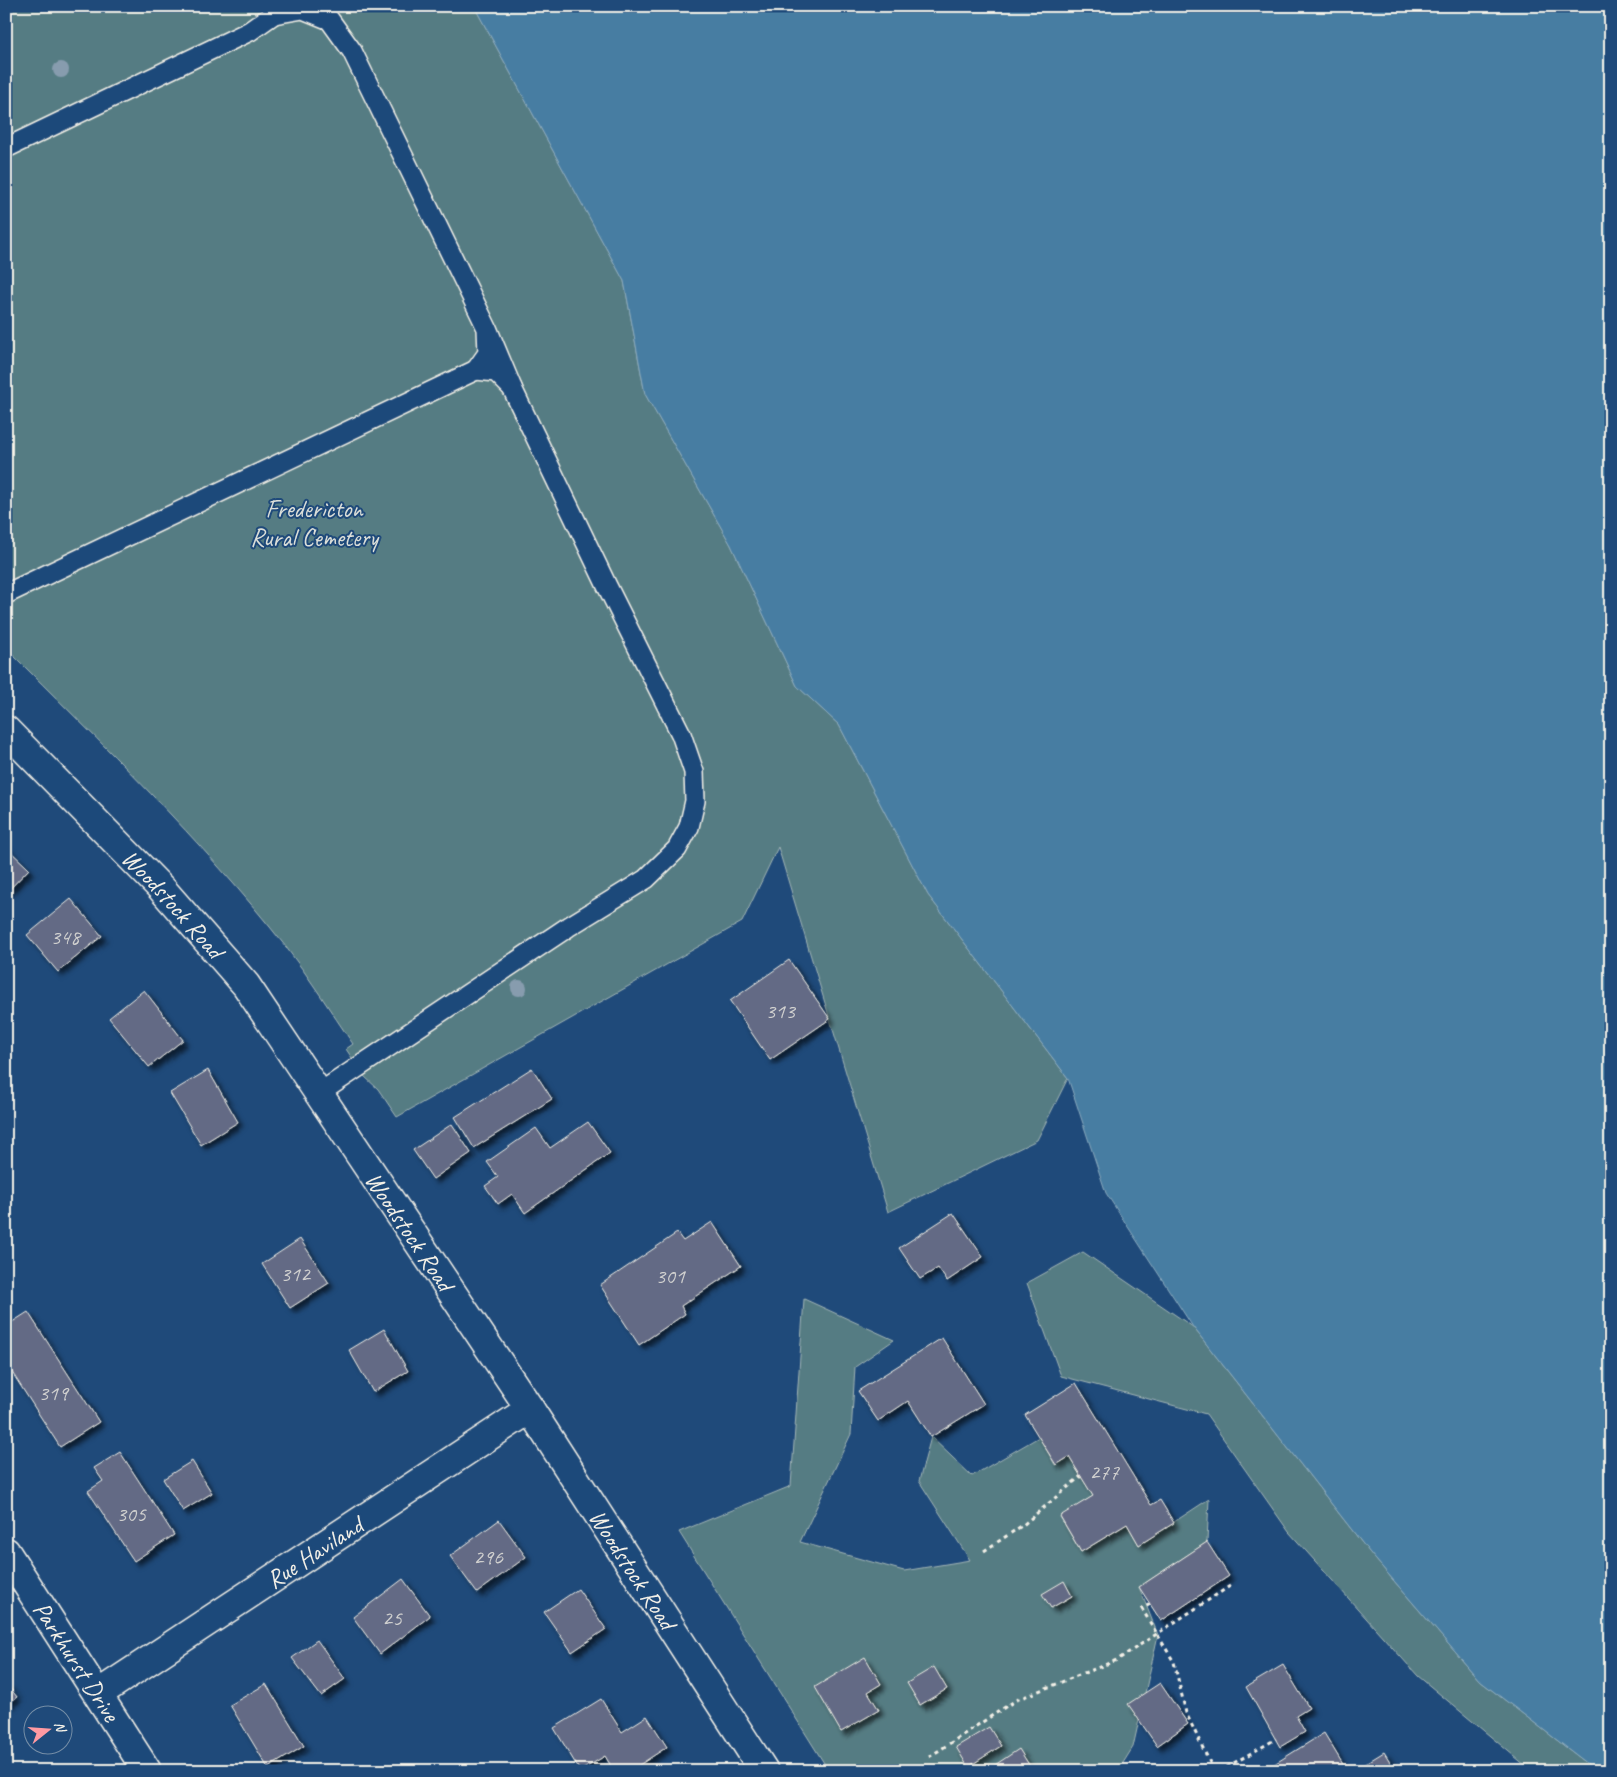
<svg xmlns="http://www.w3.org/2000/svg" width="1617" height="1777" viewBox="0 0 1617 1777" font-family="Caveat,sans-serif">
<defs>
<filter id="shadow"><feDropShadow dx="4.5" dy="4.5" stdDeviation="2.5" flood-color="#0009"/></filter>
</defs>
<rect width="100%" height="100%" fill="#1f4a7a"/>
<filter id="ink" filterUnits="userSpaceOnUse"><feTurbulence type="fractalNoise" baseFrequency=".02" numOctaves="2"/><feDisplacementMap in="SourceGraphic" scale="10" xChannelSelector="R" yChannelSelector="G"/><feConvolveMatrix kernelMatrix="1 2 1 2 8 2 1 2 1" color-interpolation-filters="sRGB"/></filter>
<g filter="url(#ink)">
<g fill="#557c83" stroke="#a4b6b6">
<path d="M6,6H474L624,281L645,394L731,545L797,686L839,725L928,895L1068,1078L1037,1140L888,1212L778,847L742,922L397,1117L378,1089L364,1076L346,1049L353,1044C331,1012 310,978 286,947C202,840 102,744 6,648Z"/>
<path d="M1083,1252L1193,1327L1370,1553L1480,1681L1588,1764L1592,1771H1532L1418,1676L1289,1532L1206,1414L1061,1376L1027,1283Z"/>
<path d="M804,1299L894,1340L855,1367L851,1434L800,1542L904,1571L970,1560L919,1481L931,1437L972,1476L1039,1437L1055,1465L1069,1457L1093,1496L1060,1517L1081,1552L1127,1524L1139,1545L1209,1499L1207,1542L1139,1587L1158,1635L1133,1747L1118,1771H829L679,1532L791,1486Z"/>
</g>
<path fill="#467da2" stroke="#8cabbe" d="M474,6H1611V1771H1592L1588,1764L1480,1681L1370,1553L1193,1327L1106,1193L1068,1078L928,895L839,725L797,686L731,545L645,394L624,281Z"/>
<g fill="#636b85" stroke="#f4f1e8" filter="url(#shadow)">
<path d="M6,847L29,869L6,893Z"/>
<path d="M71,899L102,936L58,972L27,935Z"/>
<path d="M789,960L830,1019L770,1060L730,1001Z"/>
<path d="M144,990L183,1040L149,1067L109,1018Z"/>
<path d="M532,1068L552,1099L474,1148L455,1117Z"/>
<path d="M208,1070L238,1122L201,1145L170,1093Z"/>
<path d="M588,1122L610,1153L525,1213L512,1194L498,1204L485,1186L498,1177L487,1162L536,1128L550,1148Z"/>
<path d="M452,1124L471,1153L433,1179L413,1150Z"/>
<path d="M953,1213L983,1257L947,1281L938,1268L920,1279L899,1248Z"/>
<path d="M712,1222L741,1266L681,1306L685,1314L639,1345L600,1285L677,1233L683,1241Z"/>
<path d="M300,1239L329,1283L290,1308L262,1264Z"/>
<path d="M28,1312L99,1422L60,1447L6,1363V1326Z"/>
<path d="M384,1329L408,1371L373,1392L349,1350Z"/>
<path d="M942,1338L984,1404L931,1437L908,1401L878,1421L858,1391Z"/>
<path d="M1076,1383L1151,1505L1160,1500L1174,1523L1139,1545L1127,1524L1081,1552L1060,1516L1093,1496L1069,1457L1056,1465L1025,1415Z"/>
<path d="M120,1452L174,1535L134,1561L88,1491L103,1481L94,1468Z"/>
<path d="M192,1461L212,1493L183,1511L163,1479Z"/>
<path d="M499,1520L526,1557L477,1593L450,1556Z"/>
<path d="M1207,1542L1229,1576L1161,1621L1139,1587Z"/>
<path d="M403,1579L430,1616L380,1654L353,1617Z"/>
<path d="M1064,1581L1072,1596L1051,1608L1042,1594Z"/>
<path d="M578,1589L606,1629L572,1652L544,1612Z"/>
<path d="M317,1640L345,1679L321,1696L292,1658Z"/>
<path d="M865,1657L881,1684L868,1692L879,1710L841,1732L815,1687Z"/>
<path d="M1283,1665L1309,1708L1296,1716L1305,1732L1280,1747L1246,1687Z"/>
<path d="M934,1667L947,1689L920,1705L907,1683Z"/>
<path d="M6,1683L17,1697L6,1705Z"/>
<path d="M1160,1683L1188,1724L1157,1746L1128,1704Z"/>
<path d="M266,1684L304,1746L268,1768L230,1705Z"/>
<path d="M601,1699L622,1732L647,1716L667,1747L630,1771H614L605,1756L580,1771L554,1728Z"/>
<path d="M989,1727L1001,1746L968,1767L956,1747Z"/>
<path d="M1324,1733L1347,1771H1263Z"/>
<path d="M1019,1749L1033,1771H986Z"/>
<path d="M1384,1752L1392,1765L1383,1771H1353Z"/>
</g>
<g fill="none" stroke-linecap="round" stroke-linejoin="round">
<g stroke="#f4f1e8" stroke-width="22">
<g id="service">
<path d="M280,6L274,14L303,9L325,18"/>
<path d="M315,6L329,19L352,51L487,328L512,388L496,372L476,370L488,353L487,328"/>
<path d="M6,148L250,31L274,14"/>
<path d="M6,594L476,370"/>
<path d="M318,1094L568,927L646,879L677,849L689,827L695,801L694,772L681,734L607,586L512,388"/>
</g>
</g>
<g stroke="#f4f1e8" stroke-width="31">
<g id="minor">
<path d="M6,1552L147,1771"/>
<path d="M98,1694L530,1409"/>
</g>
</g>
<g stroke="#f4f1e8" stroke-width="31">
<g id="primary">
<path id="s1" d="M6,730L162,889L246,985L530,1409L764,1771"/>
</g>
</g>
<g stroke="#f4f1e8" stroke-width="3" stroke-dasharray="4 4" stroke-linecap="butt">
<path d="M984,1551L1023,1525L1081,1476"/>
<path d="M1150,1604L1142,1609L1174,1662L1186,1713L1213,1769L1225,1768L1276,1739"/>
<path d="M929,1757L1016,1700L1117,1660L1230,1586"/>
</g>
<use href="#service" stroke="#1f4a7a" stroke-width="19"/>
<use href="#minor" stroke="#1f4a7a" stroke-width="28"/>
<use href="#primary" stroke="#1f4a7a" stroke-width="28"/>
</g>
<g fill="#879cae">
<circle cx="61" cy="70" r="8"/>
<circle cx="519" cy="988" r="8"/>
</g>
</g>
<g text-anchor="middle" stroke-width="4" stroke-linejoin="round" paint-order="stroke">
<g font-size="22" fill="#d0d0cf">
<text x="65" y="944">348</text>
<text x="780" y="1018">313</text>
<text x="295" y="1281">312</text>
<text x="670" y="1283">301</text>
<text x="53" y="1400">319</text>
<text x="1104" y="1479">277</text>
<text x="131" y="1521">305</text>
<text x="488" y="1564">296</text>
<text x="392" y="1625">25</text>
</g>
<g font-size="25" fill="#dcdfd9" stroke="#1f4a7a">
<text x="314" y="517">Fredericton<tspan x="314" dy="29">Rural Cemetery</tspan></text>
</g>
<g font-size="25" fill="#f4f1e8" stroke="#1f4a7a">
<text dy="9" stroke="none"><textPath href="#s1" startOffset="241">Woodstock Road</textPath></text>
<text transform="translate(410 1231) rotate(56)" y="9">Woodstock Road</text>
<text transform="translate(314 1552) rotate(-33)" y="9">Rue Haviland</text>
<text transform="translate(633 1569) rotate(57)" y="9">Woodstock Road</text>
<text transform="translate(77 1661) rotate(57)" y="9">Parkhurst Drive</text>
</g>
</g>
<rect width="1617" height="1777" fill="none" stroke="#1f4a7a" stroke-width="25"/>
<rect x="12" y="12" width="1592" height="1752" fill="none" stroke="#f4f1e8" stroke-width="2" filter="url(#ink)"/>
<g transform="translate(48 1730) rotate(73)"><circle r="24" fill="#1f4a7a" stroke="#748da6"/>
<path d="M0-4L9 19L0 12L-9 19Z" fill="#ff9aa2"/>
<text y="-8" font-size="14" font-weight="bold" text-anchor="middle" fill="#f4f1e8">N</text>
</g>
</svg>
